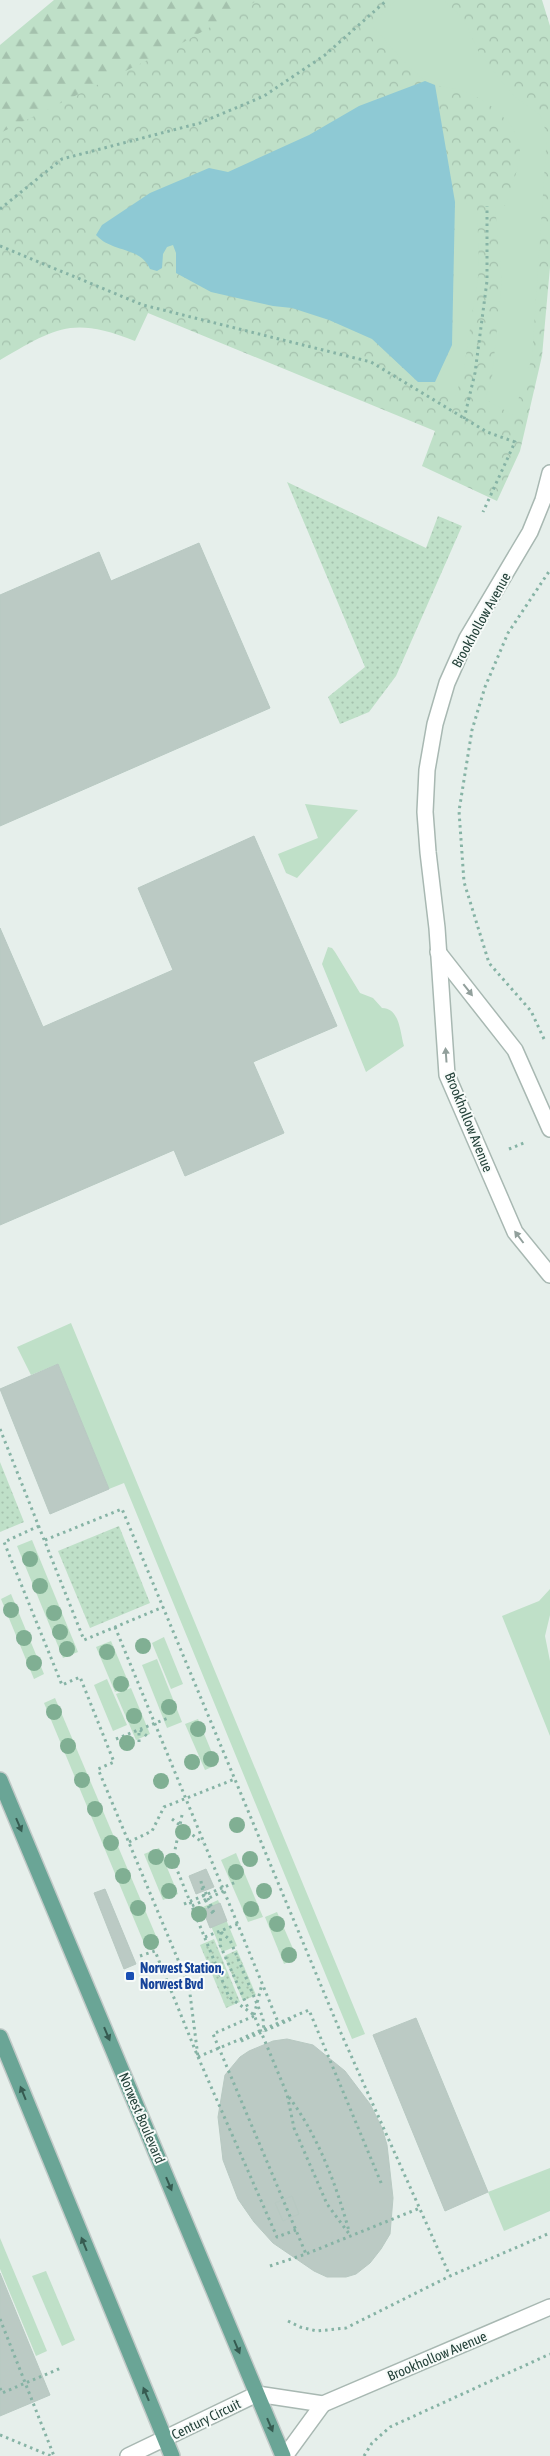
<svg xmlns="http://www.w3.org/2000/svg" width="550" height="2456" viewBox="0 0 550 2456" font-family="'Asap Condensed',sans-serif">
<defs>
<pattern id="grass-dots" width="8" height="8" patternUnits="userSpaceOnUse" patternTransform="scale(1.25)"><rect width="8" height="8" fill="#bfe0c8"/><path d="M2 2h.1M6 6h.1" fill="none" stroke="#a4c1ad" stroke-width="1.8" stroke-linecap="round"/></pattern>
<pattern id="forest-firs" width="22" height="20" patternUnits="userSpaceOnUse" patternTransform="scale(1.25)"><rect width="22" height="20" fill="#bfe0c8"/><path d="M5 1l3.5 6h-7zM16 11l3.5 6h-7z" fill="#a4c1ad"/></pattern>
<pattern id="park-crowns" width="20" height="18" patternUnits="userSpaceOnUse" patternTransform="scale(1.25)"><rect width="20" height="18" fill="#bfe0c8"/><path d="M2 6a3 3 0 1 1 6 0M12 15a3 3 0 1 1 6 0" fill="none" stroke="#a4c1ad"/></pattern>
</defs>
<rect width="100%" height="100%" fill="#e6efeb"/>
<g fill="url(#grass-dots)">
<path d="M287,482L426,548L438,516L462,526L396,676L369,712L340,724L328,697L365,667Z"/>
<path d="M0,1462L24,1522L0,1532Z"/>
<path d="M119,1526L150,1603L90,1628L58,1551Z"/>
<path d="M214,1939L240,2002L226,2008L200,1945Z"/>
<path d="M237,1950L256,1995L243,2001L224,1956Z"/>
</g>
<path fill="url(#forest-firs)" d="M54,0H265L0,204V45Z"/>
<path fill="url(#park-crowns)" d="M258,0H542L550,26V267L542,356L520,451L497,501L422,466L435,431L148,313L135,341C71,316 56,328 0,360V133L182,43Z"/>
<g fill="#bfe0c8">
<path d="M396,0H443L464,19L479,53L514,96L540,115L547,134L532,358L513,415L485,399L492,377L502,280L495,206H505C509,192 521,165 520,151C518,122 486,98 460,90C448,86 437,88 427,81C408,70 386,40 371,24Z"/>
<path d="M455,202L477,204L479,270L464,368L455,398L435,382L452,345Z"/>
<path d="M305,804L358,810L297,878L286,873L278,854L318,838Z"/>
<path d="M328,947L332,948L335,952L360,993L373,998L382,1008C400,1008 400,1033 404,1046L366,1072L322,964Z"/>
<path d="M71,1323L365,2034L352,2039L124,1483L109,1489L58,1364L31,1375L17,1347Z"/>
<path d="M32,1540L78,1652L63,1658L17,1546Z"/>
<path d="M550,1589V1615L545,1636L550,1661V1736L502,1616L539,1601Z"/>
<path d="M11,1594L44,1674L34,1679L1,1599Z"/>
<path d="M164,1637L183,1684L171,1689L152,1643Z"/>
<path d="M111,1641L130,1686L115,1692L96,1647Z"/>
<path d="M157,1659L182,1722L167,1728L142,1665Z"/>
<path d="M107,1679L127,1725L113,1731L94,1685Z"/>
<path d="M131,1688L150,1734L136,1740L116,1694Z"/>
<path d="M55,1698L159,1943L146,1948L44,1703Z"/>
<path d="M198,1719L217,1765L205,1770L185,1724Z"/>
<path d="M159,1848L178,1894L163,1900L144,1854Z"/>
<path d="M236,1853L263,1917L248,1922L221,1860Z"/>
<path d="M218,1900L237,1946L222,1952L203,1907Z"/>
<path d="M277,1912L297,1958L284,1964L265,1917Z"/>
<path d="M550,2168V2211L504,2231L488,2192Z"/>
<path d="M0,2238L47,2351L36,2356L0,2269Z"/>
<path d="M46,2271L75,2340L62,2346L32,2276Z"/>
</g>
<path fill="#8ec9d4" d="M425,81L435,85L455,202L452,345L435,382H418L372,339L329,320L292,308L273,306L211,292L176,273V253L173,245L167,247L163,254L162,268L157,271L150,269C140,246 112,253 96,235L102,225L150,193L209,168L228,172L309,135L359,106Z"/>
<g fill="#bbcac4" stroke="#b8c9c2">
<path d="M199,543L270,708L0,826V595L99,552L111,581Z"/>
<path d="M254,836L337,1026L253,1062L284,1133L185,1176L174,1150L0,1225V928L43,1027L173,970L138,888Z"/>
<path d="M58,1364L109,1489L50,1514L0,1389Z"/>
<path d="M206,1869L214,1887L196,1894L189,1876Z"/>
<path d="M105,1889L136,1964L124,1969L94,1893Z"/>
<path d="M220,1903L227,1921L210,1928L203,1910Z"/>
<path d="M416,2018L488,2192L445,2211L373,2035Z"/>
<path d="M287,2039L313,2045L345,2071L370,2104L382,2128L387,2145L393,2198L390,2234L381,2249L370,2263L356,2274L346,2277H327L314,2271L273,2243L254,2222L238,2199L223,2160L218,2117L225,2075L240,2057L249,2051L273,2041Z"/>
<path d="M292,2196L299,2214L283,2221L275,2203Z"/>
<path d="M0,2273L50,2395L0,2416Z"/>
</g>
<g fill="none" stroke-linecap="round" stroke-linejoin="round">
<g stroke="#a8b8b2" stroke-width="18">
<g id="street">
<path d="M550,473L543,500L530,532L467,638L447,683L435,724L427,770L425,812L428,852L437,928L447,1075L515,1232L550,1275"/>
<path d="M438,952L515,1050L550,1129"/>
<path d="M128,2456L257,2394L323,2404L550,2307"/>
<path d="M285,2456L323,2404"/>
</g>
</g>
<g stroke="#c2cac8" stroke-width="18">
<g id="primary">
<path d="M0,1780L283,2456"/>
<path d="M0,2037L172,2456"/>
</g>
</g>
<g stroke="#86b3a5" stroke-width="3" stroke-dasharray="2.5 4" stroke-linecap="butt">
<path d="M0,209L62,159L200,123L264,96L325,55L387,0"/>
<path d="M0,246L143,305L371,362L487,432L515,442L483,512"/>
<path d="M464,419L475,373L487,281V206"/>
<path d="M544,1039L531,1011L489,963L464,882L459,811L472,730L485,687L508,633L550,570"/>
<path d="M509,1149L526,1142"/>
<path d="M0,1429L84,1640L163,1607"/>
<path d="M39,1526L4,1542L62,1685L80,1677L114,1762L98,1769L189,1986L198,2057"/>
<path d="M45,1540L122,1509L340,2031L450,2276"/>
<path d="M115,1627L278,2022"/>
<path d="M140,1730L148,1737"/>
<path d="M116,1739L168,1718"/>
<path d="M139,1742V1730"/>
<path d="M182,1815L173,1860L229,1997L254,2015L287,2094L294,2128L327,2204L350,2235"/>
<path d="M172,1819L203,1843"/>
<path d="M129,1842L152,1831L164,1807L235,1779"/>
<path d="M201,1881C203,1895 206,1905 215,1916"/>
<path d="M203,1886L214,1913"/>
<path d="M184,1904L236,1882"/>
<path d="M192,1906L224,1891"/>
<path d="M221,1932L220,1945L249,2010"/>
<path d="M221,1932L230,1940L263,2018L264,2032"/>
<path d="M205,1937L238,1924"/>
<path d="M140,1956L155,1951L198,2057L277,2237L296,2230"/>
<path d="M254,2015L262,1984"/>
<path d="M254,2016L213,2034L306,2254"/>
<path d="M241,2041L292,2019"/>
<path d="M198,2057L309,2010L382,2185"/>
<path d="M289,2097C318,2136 336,2184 349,2231"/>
<path d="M270,2266L306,2254L420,2208"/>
<path d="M0,2319L54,2456"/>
<path d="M288,2321L300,2327L317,2331L346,2328L450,2276L550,2233"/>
<path d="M0,2388L2,2393L61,2368"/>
<path d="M0,2435L51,2456"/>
<path d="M364,2456L372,2443L390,2427L550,2354"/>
</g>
<use href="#street" stroke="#fff" stroke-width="15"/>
<use href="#primary" stroke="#6aa596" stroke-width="15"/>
</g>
<g fill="#80af93">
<circle cx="30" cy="1559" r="8"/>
<circle cx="40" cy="1586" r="8"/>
<circle cx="11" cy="1610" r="8"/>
<circle cx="54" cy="1613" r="8"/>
<circle cx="60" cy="1632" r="8"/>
<circle cx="24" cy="1638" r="8"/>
<circle cx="143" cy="1646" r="8"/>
<circle cx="67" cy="1649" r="8"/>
<circle cx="107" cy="1652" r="8"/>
<circle cx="34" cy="1663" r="8"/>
<circle cx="121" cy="1684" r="8"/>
<circle cx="169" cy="1707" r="8"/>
<circle cx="54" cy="1712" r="8"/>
<circle cx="134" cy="1716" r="8"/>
<circle cx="198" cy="1729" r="8"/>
<circle cx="127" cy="1743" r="8"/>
<circle cx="68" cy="1746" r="8"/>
<circle cx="211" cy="1759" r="8"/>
<circle cx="192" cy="1762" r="8"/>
<circle cx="82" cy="1780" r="8"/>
<circle cx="161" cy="1781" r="8"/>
<circle cx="95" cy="1809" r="8"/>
<circle cx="237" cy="1825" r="8"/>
<circle cx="183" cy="1832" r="8"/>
<circle cx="111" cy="1843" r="8"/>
<circle cx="156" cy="1857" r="8"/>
<circle cx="250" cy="1859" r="8"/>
<circle cx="172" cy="1861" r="8"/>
<circle cx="236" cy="1872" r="8"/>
<circle cx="123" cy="1876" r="8"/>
<circle cx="169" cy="1891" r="8"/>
<circle cx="264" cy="1891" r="8"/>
<circle cx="138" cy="1908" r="8"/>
<circle cx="251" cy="1909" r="8"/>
<circle cx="199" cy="1914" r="8"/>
<circle cx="277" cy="1924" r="8"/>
<circle cx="151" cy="1942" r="8"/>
<circle cx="289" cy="1955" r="8"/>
</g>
<defs><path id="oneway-solid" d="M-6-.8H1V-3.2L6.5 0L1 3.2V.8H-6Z" transform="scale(1.25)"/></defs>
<g fill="#92a09c">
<use href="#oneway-solid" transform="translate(468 990) rotate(52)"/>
<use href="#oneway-solid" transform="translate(446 1055) rotate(-94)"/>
<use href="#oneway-solid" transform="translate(519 1237) rotate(-127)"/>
</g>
<g fill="#365b51">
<use href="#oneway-solid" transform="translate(19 1825) rotate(67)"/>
<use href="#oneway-solid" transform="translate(107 2034) rotate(67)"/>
<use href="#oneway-solid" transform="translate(23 2093) rotate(-112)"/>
<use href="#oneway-solid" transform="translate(169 2184) rotate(67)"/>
<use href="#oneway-solid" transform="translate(84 2244) rotate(-112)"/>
<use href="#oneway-solid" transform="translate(237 2347) rotate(67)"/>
<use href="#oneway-solid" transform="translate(146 2394) rotate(-113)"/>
<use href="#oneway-solid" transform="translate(270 2425) rotate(67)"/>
</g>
<rect fill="#1a4fb4" stroke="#f7fbf9" stroke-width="2" x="125" y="1971" width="10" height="10" rx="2.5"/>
<g text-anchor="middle" stroke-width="4" stroke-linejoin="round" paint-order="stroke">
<g font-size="14" fill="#24423a" stroke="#f7fbf9">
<text transform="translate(481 620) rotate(-61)" y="5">Brookhollow Avenue</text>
<text transform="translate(469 1122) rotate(68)" y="5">Brookhollow Avenue</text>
<text transform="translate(142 2118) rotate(67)" y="5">Norwest Boulevard</text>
<text transform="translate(437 2356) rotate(-23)" y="5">Brookhollow Avenue</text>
<text transform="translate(206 2419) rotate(-26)" y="5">Century Circuit</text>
</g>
<g font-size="14" font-weight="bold" fill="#164399" stroke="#f7fbf9" text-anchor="start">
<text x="140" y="1973">Norwest Station,<tspan x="140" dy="16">Norwest Bvd</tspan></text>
</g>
</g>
</svg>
